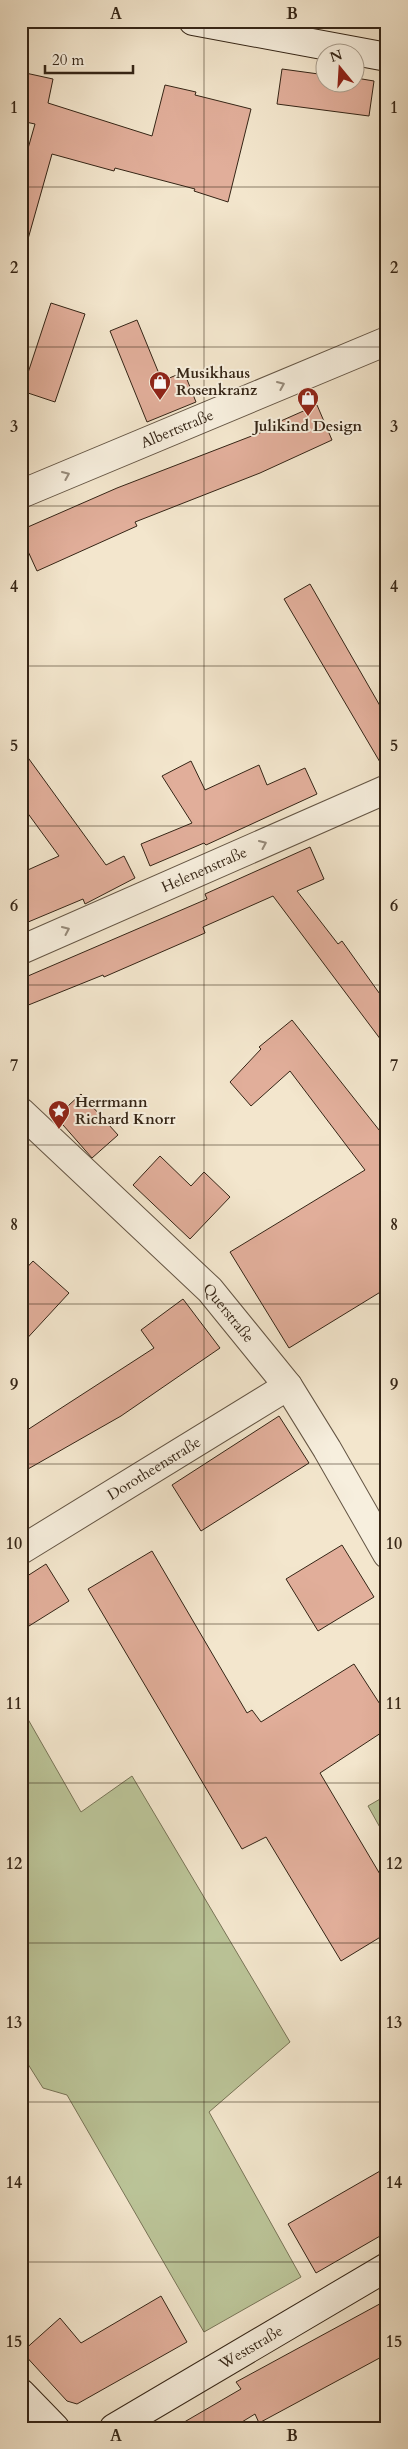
<svg xmlns="http://www.w3.org/2000/svg" width="408" height="2449" viewBox="0 0 408 2449" font-family="Cardo,serif">
<rect width="100%" height="100%" fill="#f3e6cd"/>
<filter id="stains"><feTurbulence type="fractalNoise" baseFrequency=".004" numOctaves="4"/><feColorMatrix values="0 0 0 0 .2 0 0 0 0 .09 0 0 0 0 .02 0 0 0 .5 -.17"/></filter>
<radialGradient id="worn" r=".72"><stop offset=".6" stop-color="#630" stop-opacity="0"/><stop offset="1" stop-color="#630" stop-opacity=".3"/></radialGradient>
<g fill="#bbc498" stroke="#787457">
<path d="M21,1707L81,1812L132,1776L290,2042L209,2112L301,2277L204,2332L67,2095L43,2088L21,2053Z"/>
<path d="M387,1795V1840L368,1806Z"/>
</g>
<g fill="#e1ae9a" stroke="#352516">
<path d="M282,69L326,75V82H356V78L374,81L369,116L277,104Z"/>
<path d="M21,72L53,79L48,103L152,136L165,85L196,92L195,95L251,109L228,202L194,191L195,189L115,168L114,171L52,154L28,239L21,238V173L35,124L21,121Z"/>
<path d="M51,303L85,314L55,402L22,391Z"/>
<path d="M137,320L162,381L184,372L196,402L147,422L110,331Z"/>
<path d="M317,405L332,440L260,473L135,522L137,526L37,571L21,536V530L117,488L275,427L274,424Z"/>
<path d="M310,584L387,718V774L284,599Z"/>
<path d="M21,748L106,865L124,856L135,878L85,904L83,899L21,925V873L59,856L21,804Z"/>
<path d="M191,761L205,790L259,765L267,785L305,768L317,794L206,845L204,843L150,866L141,844L192,823L162,776Z"/>
<path d="M310,847L324,879L297,891L338,944L342,941L387,1004V1048L273,896L203,927L205,933L104,977L103,975L21,1008V979L207,899L205,894Z"/>
<path d="M292,1020L387,1140V1288L289,1348L230,1252L365,1170L290,1071L251,1106L230,1082L261,1049L259,1047Z"/>
<path d="M81,1094L118,1135L92,1158L56,1117Z"/>
<path d="M160,1156L191,1186L204,1172L230,1197L190,1239L133,1185Z"/>
<path d="M33,1261L69,1293L21,1345V1274Z"/>
<path d="M183,1299L220,1348L121,1416L21,1473V1434L154,1348L141,1330Z"/>
<path d="M279,1416L309,1463L201,1531L172,1485Z"/>
<path d="M342,1545L374,1597L318,1631L286,1579Z"/>
<path d="M152,1551L247,1713L252,1710L261,1722L354,1664L387,1715V1729L320,1773L387,1886V1933L341,1961L266,1837L242,1849L88,1589Z"/>
<path d="M46,1564L69,1601L21,1631V1580Z"/>
<path d="M387,2167V2232L316,2273L288,2224Z"/>
<path d="M161,2296L187,2342L77,2404L67,2401L22,2352L60,2318L81,2343Z"/>
<path d="M387,2300V2354L259,2423L255,2414L232,2428H174L241,2389L236,2382Z"/>
</g>
<g fill="none" stroke-linecap="round" stroke-linejoin="round">
<g stroke="#645544" stroke-width="30">
<g id="minor">
<path id="s1" d="M21,494L387,341"/>
<path id="s2" d="M21,950L387,789"/>
<path id="s3" d="M21,1112L210,1290L288,1386L327,1449L387,1554"/>
<path id="s4" d="M21,1550L288,1386"/>
</g>
</g>
<g stroke="#352516" stroke-width="30">
<g id="secondary">
<path d="M193,21L387,57"/>
<path d="M21,2393L55,2428"/>
<path id="s5" d="M114,2428L387,2267"/>
</g>
</g>
<use href="#minor" stroke="#f7efde" stroke-width="28"/>
<use href="#secondary" stroke="#f7efde" stroke-width="28"/>
</g>
<defs><path id="oneway-chevron" d="M-2-3.5L2.5 0L-2 3.5" fill="none" stroke-width="1.6" stroke-linecap="round" stroke-linejoin="round" transform="scale(1.25)"/></defs>
<g stroke="#968a7a">
<use href="#oneway-chevron" transform="translate(281 385) rotate(-23)"/>
<use href="#oneway-chevron" transform="translate(66 475) rotate(-23)"/>
<use href="#oneway-chevron" transform="translate(263 844) rotate(-24)"/>
<use href="#oneway-chevron" transform="translate(66 930) rotate(-24)"/>
</g>
<path fill="none" stroke="#352516" stroke-width="1" stroke-opacity="0.55" d="M204,21V2428M21,187H387M21,347H387M21,506H387M21,666H387M21,826H387M21,985H387M21,1145H387M21,1304H387M21,1464H387M21,1624H387M21,1783H387M21,1943H387M21,2102H387M21,2262H387"/>
<defs>
<g id="shop-pin" transform="scale(1.125)"><path d="M0 17L-7.5 6A9.5 9.5 0 1 1 7.5 6Z" fill="#8f2418" stroke="#f7efde"/><path d="M-5-2.5h2.3a2.7 3.5 0 0 1 5.4 0H5L5.5 6h-11ZM-1.5-2.5h3a1.5 2.3 0 0 0-3 0Z" fill="#fff"/></g>
<g id="sight-pin" transform="scale(1.125)"><path d="M0 17L-7.5 6A9.5 9.5 0 1 1 7.5 6Z" fill="#8f2418" stroke="#f7efde"/><path d="M0-6L1.8-2.2L6-1.7L2.9 1.2L3.7 5.4L0 3.3L-3.7 5.4L-2.9 1.2L-6-1.7L-1.8-2.2Z" fill="#fff"/></g>
</defs>
<g fill-rule="evenodd">
<use href="#shop-pin" x="160" y="382"/>
<use href="#shop-pin" x="308" y="398"/>
<use href="#sight-pin" x="59" y="1111"/>
</g>
<g text-anchor="middle" stroke-width="4" stroke-linejoin="round" paint-order="stroke">
<g font-size="15" font-weight="bold" fill="#352516" stroke="#f7efde" text-anchor="start">
<text x="176" y="378">Musikhaus<tspan x="176" dy="17">Rosenkranz</tspan></text>
<text x="308" y="431" text-anchor="middle">Julikind Design</text>
<text x="75" y="1107">Herrmann<tspan x="75" dy="17">Richard Knorr</tspan></text>
</g>
<g font-size="15" fill="#352516" stroke="#f7efde">
<text dy="5" stroke="none"><textPath href="#s1" startOffset="169">Albertstraße</textPath></text>
<text dy="5" stroke="none"><textPath href="#s2" startOffset="200">Helenenstraße</textPath></text>
<text dy="5" stroke="none"><textPath href="#s3" startOffset="289">Querstraße</textPath></text>
<text dy="5" stroke="none"><textPath href="#s4" startOffset="156">Dorotheenstraße</textPath></text>
<text dy="5" stroke="none"><textPath href="#s5" startOffset="159">Weststraße</textPath></text>
</g>
</g>
<rect width="408" height="2449" fill="none" stroke="#f3e6cd" stroke-width="55"/>
<g transform="translate(340 68) rotate(342)"><circle r="24" fill="#f7efde" stroke="#a99e8e"/>
<path d="M0-4L9 19L0 12L-9 19Z" fill="#8f2418"/>
<text y="-8" font-size="14" font-weight="bold" text-anchor="middle" fill="#352516">N</text>
</g>
<path d="M45 65v8h88v-8" fill="none" stroke="#352516" stroke-width="2.5"/>
<text x="52" y="65" font-size="15" fill="#352516" stroke="#f7efde" stroke-width="4" paint-order="stroke">20 m</text>
<rect x="28" y="28" width="352" height="2394" fill="none" stroke="#352516" stroke-width="2"/>
<g font-size="16" text-anchor="middle" font-weight="bold" fill="#352516">
<text x="116" y="19">A</text>
<text x="292" y="19">B</text>
<text x="14" y="113">1</text>
<text x="394" y="113">1</text>
<text x="14" y="273">2</text>
<text x="394" y="273">2</text>
<text x="14" y="432">3</text>
<text x="394" y="432">3</text>
<text x="14" y="592">4</text>
<text x="394" y="592">4</text>
<text x="14" y="751">5</text>
<text x="394" y="751">5</text>
<text x="14" y="911">6</text>
<text x="394" y="911">6</text>
<text x="14" y="1071">7</text>
<text x="394" y="1071">7</text>
<text x="14" y="1230">8</text>
<text x="394" y="1230">8</text>
<text x="14" y="1390">9</text>
<text x="394" y="1390">9</text>
<text x="14" y="1549">10</text>
<text x="394" y="1549">10</text>
<text x="14" y="1709">11</text>
<text x="394" y="1709">11</text>
<text x="14" y="1869">12</text>
<text x="394" y="1869">12</text>
<text x="14" y="2028">13</text>
<text x="394" y="2028">13</text>
<text x="14" y="2188">14</text>
<text x="394" y="2188">14</text>
<text x="14" y="2347">15</text>
<text x="394" y="2347">15</text>
<text x="116" y="2441">A</text>
<text x="292" y="2441">B</text>
</g>
<rect width="100%" height="100%" filter="url(#stains)"/>
<rect width="100%" height="100%" fill="url(#worn)"/>
</svg>
